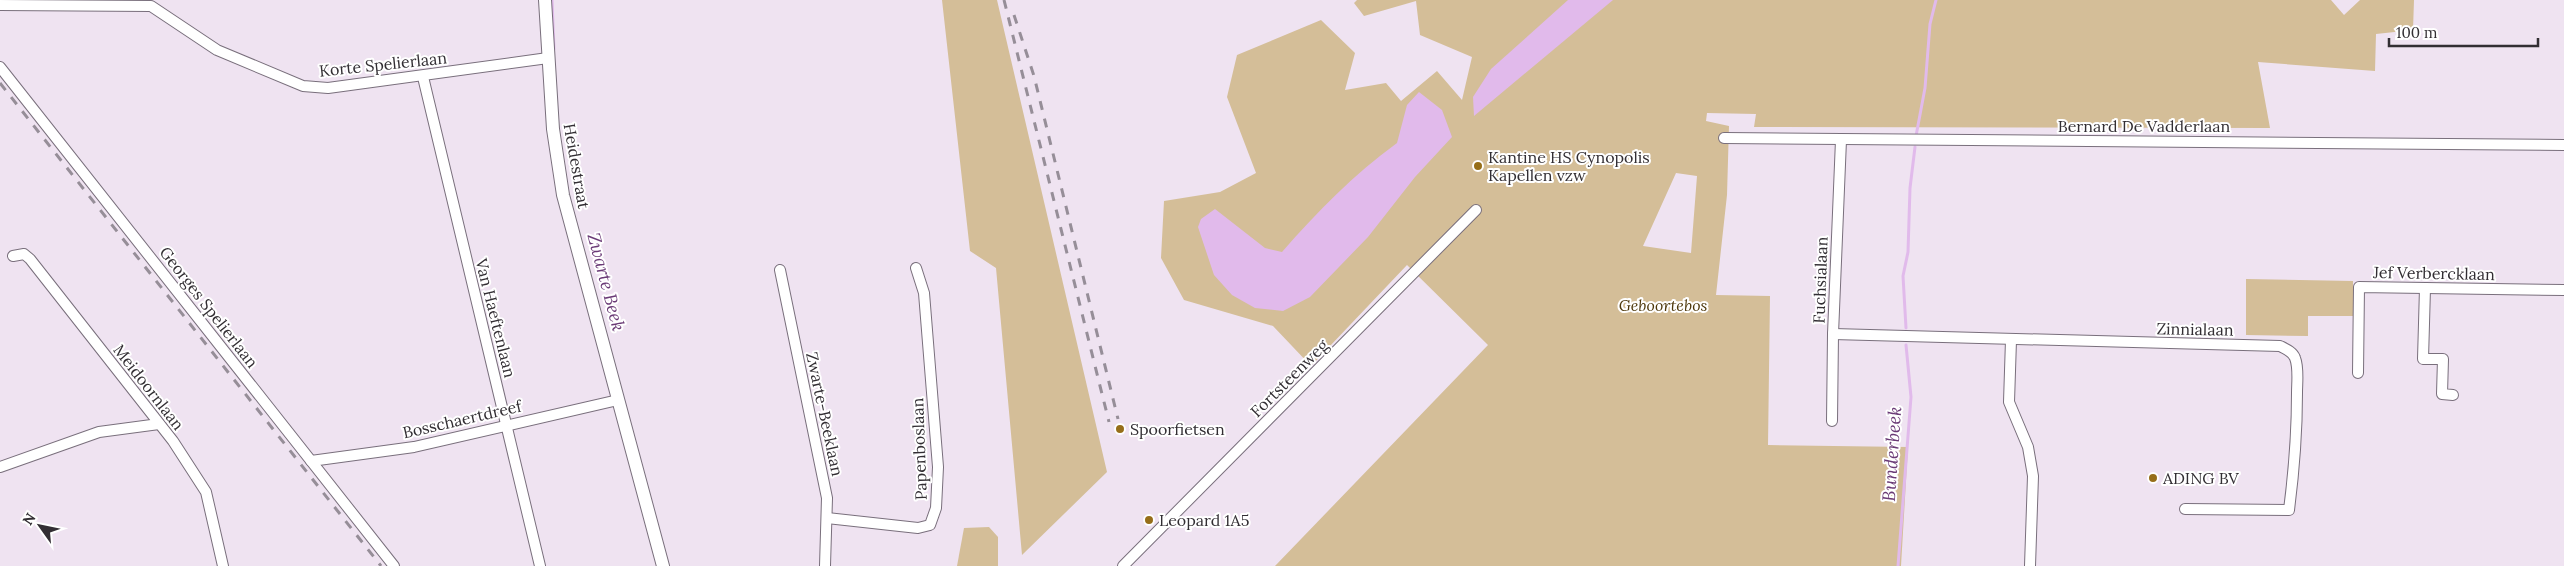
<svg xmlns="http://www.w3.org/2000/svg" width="2564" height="566" viewBox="0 0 2564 566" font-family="Lora,serif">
<rect width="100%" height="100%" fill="#efe3f1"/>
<g fill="#d4be98" fill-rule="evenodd">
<path d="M942,0H997L1107,472L1022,555L996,268L970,251Z"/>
<path d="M1357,0H2331L2344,15L2360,0H2414L2413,30L2376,34L2375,71L2258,62L2270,128L1754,127L1756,114L1707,113L1706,121L1729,126L1727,195L1716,295L1770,296L1768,445L1908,447L1901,566H1275L1488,345L1407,265L1311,366L1273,326L1184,300L1161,258L1164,201L1220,192L1256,173L1227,97L1237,55L1321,20L1355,53L1345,90L1386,83L1401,101L1437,71L1462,100L1472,57L1420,35L1416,1L1364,16L1354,3ZM1676,173L1697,176L1691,253L1643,246Z"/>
<path d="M2246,279L2353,281V316H2308V336L2246,335Z"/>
<path d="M989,527L998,537V566H957L964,528Z"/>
</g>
<g fill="#e1baeb">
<path d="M1568,0H1613L1474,116L1473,97L1491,69Z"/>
<path d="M1419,92L1442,110L1452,137L1415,177L1368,237L1310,297L1283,311L1255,308L1232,295L1214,275L1198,227L1201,219L1215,209L1265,248L1282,252C1318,211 1353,175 1397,143L1407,105Z"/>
</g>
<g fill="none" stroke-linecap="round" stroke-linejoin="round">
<g stroke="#e1baeb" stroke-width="3">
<path d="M552,0L554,49"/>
<path d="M1916,136L1925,88L1930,24L1936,0"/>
<path d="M1906,328L1903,276L1908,252L1910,188L1915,147"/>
<path d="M1898,566L1911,397L1906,345"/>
</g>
<g stroke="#796f7c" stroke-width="12">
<g id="minor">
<path d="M0,5L151,6L217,50L303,86L328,88L548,58"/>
<path d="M0,67L394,566"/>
<path d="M423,77L540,566"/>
<path d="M1724,138L2564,145"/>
<path d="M13,256L24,254L30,259L173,441L206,492L223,566"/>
<path d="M780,270L827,498L825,566"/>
<path d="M2425,288L2423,359H2443L2442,394L2453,395"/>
<path d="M1833,334L2280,346C2286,349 2293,352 2295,358C2299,368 2297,382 2297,393C2297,432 2294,471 2289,510L2185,509"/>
<path d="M2011,340L2009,402L2028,447L2033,476L2030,566"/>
<path d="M2358,373L2359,287L2564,290"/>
<path d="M1832,421L1833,334L1841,140"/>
<path d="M311,461L414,447L618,400"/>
<path d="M0,467L99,432L159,424"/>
<path d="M827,518L918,528L930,525L936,508L938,467L924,293L916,268"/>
<path d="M1123,566L1476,210"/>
</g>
</g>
<g stroke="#796f7c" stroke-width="14">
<path id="tertiary" d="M545,0L553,129L563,195L663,566"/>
</g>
<use href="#minor" stroke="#fff" stroke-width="10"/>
<use href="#tertiary" stroke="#fff" stroke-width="12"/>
<g stroke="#968e98" stroke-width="3" stroke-dasharray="9 9" stroke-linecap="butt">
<path d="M1004,0L1109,422"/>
<path d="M1014,15L1034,76L1118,419"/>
<path d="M0,83L381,566"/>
</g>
</g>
<g fill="#966e19" stroke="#fff" stroke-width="2">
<circle cx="1478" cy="166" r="5"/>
<circle cx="1120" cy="429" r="5"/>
<circle cx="2153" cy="478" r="5"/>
<circle cx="1149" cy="520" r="5"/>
</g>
<g text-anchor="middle" stroke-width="4" stroke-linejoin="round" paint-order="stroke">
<g font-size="16" fill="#322e33" stroke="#fff">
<text transform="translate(383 64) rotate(-6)" y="6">Korte Spelierlaan</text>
<text x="2144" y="132">Bernard De Vadderlaan</text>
<text transform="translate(577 166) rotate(80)" y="6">Heidestraat</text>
<text transform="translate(2434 273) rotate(1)" y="6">Jef Verbercklaan</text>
<text transform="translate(1820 280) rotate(-88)" y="6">Fuchsialaan</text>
<text transform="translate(209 307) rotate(52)" y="6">Georges Spelierlaan</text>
<text transform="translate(496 318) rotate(76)" y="6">Van Haeftenlaan</text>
<text transform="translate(2195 329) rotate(1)" y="6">Zinnialaan</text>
<text transform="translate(1289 378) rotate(-45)" y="6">Fortsteenweg</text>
<text transform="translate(149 387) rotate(52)" y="6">Meidoornlaan</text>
<text transform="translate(825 414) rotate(78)" y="6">Zwarte-Beeklaan</text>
<text transform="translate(462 419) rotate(-13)" y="6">Bosschaertdreef</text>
<text transform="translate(919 449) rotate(-92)" y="6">Papenboslaan</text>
</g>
<g font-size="16" fill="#322e33" stroke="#fff" text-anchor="start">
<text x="1488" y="163">Kantine HS Cynopolis<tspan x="1488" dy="18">Kapellen vzw</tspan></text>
<text x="1130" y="435">Spoorfietsen</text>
<text x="2163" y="484">ADING BV</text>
<text x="1159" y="526">Leopard 1A5</text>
</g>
<g font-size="16" font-style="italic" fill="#4d370a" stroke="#fff">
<text x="1663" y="311">Geboortebos</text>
</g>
<g font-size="18" font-style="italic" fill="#6a3a76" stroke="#fff">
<text transform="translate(606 282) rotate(75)" y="6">Zwarte Beek</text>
<text transform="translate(1892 454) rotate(-86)" y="6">Bunderbeek</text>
</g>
</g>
<g transform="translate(40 526) rotate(303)" stroke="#ffffff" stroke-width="4" paint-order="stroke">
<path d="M0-4L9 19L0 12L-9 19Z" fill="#322e33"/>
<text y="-8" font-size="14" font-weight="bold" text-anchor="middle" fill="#322e33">N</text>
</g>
<path d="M2389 38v8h149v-8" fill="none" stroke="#322e33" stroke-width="2.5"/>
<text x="2396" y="38" font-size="15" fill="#322e33" stroke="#ffffff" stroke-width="4" paint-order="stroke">100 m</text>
</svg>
